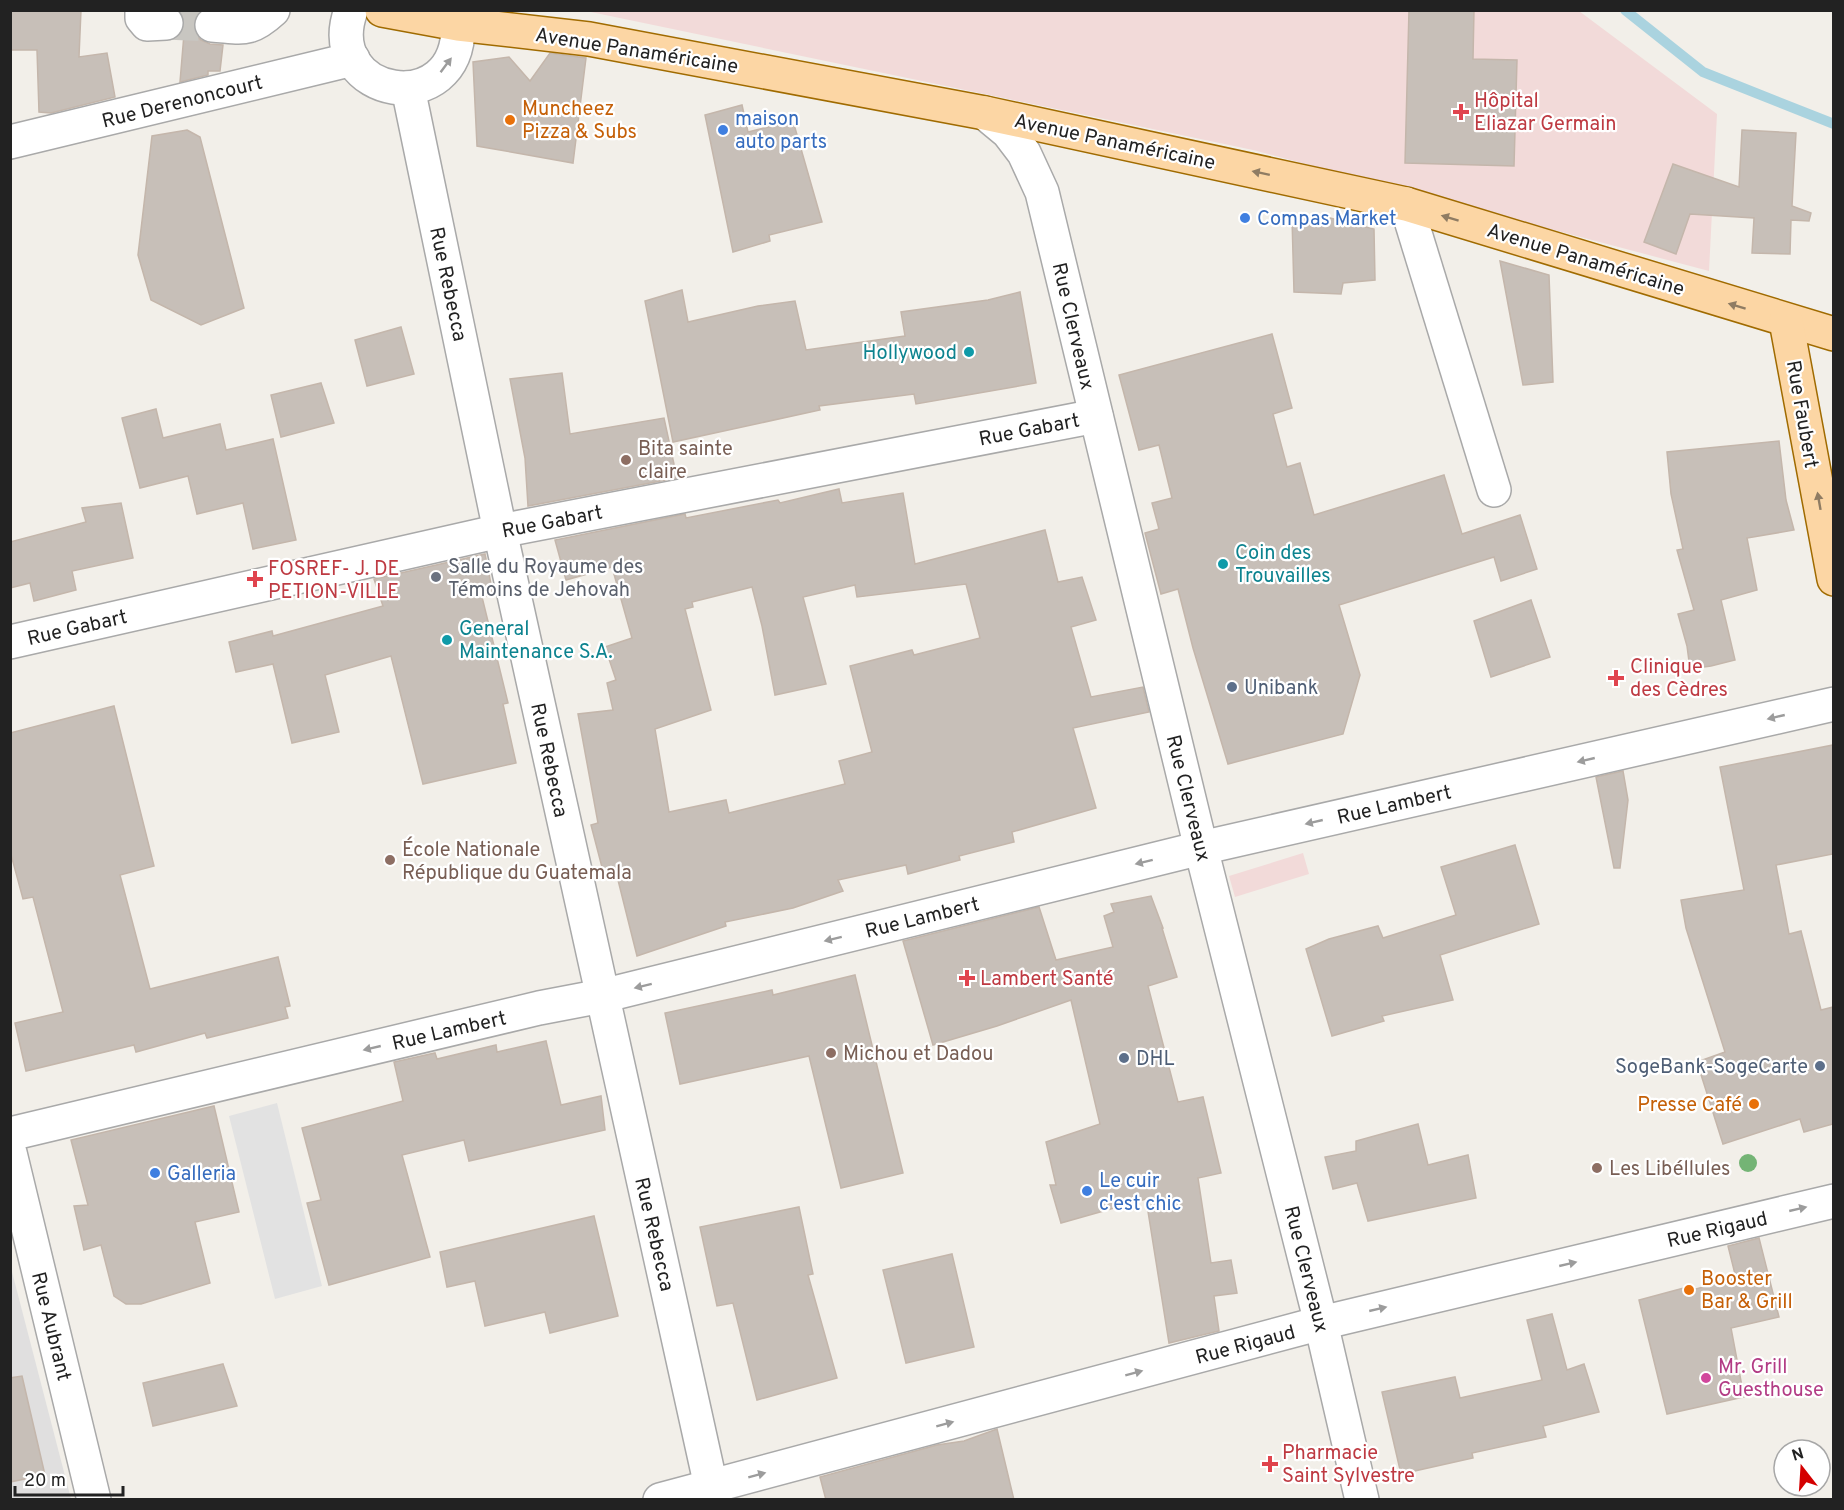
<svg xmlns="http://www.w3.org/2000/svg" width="1844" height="1510" viewBox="0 0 1844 1510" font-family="Overpass,sans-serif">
<rect width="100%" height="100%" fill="#f2efe9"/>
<path fill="#e0dfdf" d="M11,1268L71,1499H11Z"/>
<g fill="#f2dad9">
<path d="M586,11H1579L1717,114L1709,271L1253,150Z"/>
<path d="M1303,853L1309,874L1235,897L1229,876Z"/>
</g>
<path fill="#e2e2e2" d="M277,1103L322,1286L275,1299L229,1116Z"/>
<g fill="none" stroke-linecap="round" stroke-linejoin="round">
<path stroke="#aad3df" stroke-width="10" d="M1625,10L1703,72L1834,124"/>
</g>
<g fill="#c7bfb8" stroke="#c4b6ab" stroke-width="1.5" fill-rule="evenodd">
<path d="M10,10H81L79,57L107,53L115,97L51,113L39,112L37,50H10Z"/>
<path d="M186,10H201L196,15L193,24L195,34L201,40L210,44L223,45L220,71H208V75L180,82Z"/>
<path d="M1409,10H1474L1473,59L1517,60L1514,166L1405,163Z"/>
<path d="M550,53L586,58L573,163L477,146L473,62L509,57L530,81Z"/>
<path d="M742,105L748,132L793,121L822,222L769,235L770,241L733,252L705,115Z"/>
<path d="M187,130L200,137L244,308L201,325L151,300L138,255L152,136Z"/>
<path d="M1742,130L1796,133L1792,206L1811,213L1809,221L1791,220L1790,254L1752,253L1754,218L1690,214L1676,254L1644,242L1673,164L1739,187Z"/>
<path d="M1326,217L1374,229L1375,280L1343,283L1341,294L1294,292L1292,218Z"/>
<path d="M1500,261L1549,275L1553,382L1523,385Z"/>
<path d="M682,290L688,322L758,306L795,301L806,350L905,336L901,312L988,300L1020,292L1036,383L916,404L914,394L819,406L820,410L673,442L645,301Z"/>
<path d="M401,327L414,374L367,386L355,340Z"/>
<path d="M1272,334L1292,408L1273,414L1287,467L1300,463L1314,515L1444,475L1462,534L1520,515L1537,569L1501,581L1494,557L1339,605L1360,675L1343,734L1228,764L1193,648L1178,589L1161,594L1145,533L1159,529L1152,503L1172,498L1159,445L1139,450L1119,375Z"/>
<path d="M562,373L570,434L664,418L677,478L528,506L525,458L510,379Z"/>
<path d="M321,383L334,423L281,437L271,395Z"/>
<path d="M156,409L163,438L220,424L226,450L273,439L296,540L253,549L243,503L197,514L188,476L140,488L122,418Z"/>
<path d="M1779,441L1786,500L1794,530L1747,538L1757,590L1721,600L1735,660L1711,666L1690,669L1687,646L1678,614L1694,610L1677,550L1683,549L1671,494L1667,452Z"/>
<path d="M839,489L842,503L903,493L915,564L1045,530L1058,582L1082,577L1096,620L1071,627L1091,697L1143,687L1149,712L1073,728L1096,808L1012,832L1014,842L959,856L960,860L908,874L906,865L838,880L843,891L793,908L725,922L726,926L637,956L615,868L603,871L591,825L598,823L578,714L613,710L607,683L616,680L605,647L632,638L612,567L566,580L555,540L685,514L686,518L778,500L780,503ZM966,584L980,638L914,655L912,650L850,666L872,752L839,761L845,784L729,813L726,800L669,812L655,729L711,710L685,609L693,607L692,602L752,587L762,626L775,695L826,684L803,597L855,585L857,597Z"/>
<path d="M121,503L133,558L72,571L76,590L34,601L30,583L10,588V542L86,522L82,508Z"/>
<path d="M485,554L493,594L482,597L508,703L503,704L516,763L423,784L391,656L325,675L339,732L292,743L273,664L236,672L229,642L272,631L273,636L383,606L374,579Z"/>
<path d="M1531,600L1550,657L1491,677L1474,621Z"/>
<path d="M114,706L154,866L120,875L150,989L278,957L290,1006L285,1007L288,1018L207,1038L205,1033L136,1052L134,1045L26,1071L15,1023L63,1012L33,897L23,899L10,851V733Z"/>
<path d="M1833,745V854L1776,865L1789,934L1801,931L1821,1010L1833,1007V1124L1804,1132L1800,1119L1723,1144L1697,1062L1725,1052L1686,928L1681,900L1744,890L1720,767Z"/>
<path d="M1623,771L1628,800L1620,868H1614L1596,777Z"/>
<path d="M1515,845L1539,924L1440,955L1453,1000L1382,1016L1384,1021L1332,1036L1306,949L1329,939L1378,926L1383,938L1456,915L1441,867Z"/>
<path d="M1151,896L1163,928H1162L1177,977L1148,986L1178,1102L1203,1097L1221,1173L1198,1178L1211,1263L1231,1260L1237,1293L1214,1296L1219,1331L1169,1343L1146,1199L1061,1223L1050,1185H1056L1046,1142L1100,1124L1071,1000L997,1026L933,1045L903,941L1039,907L1056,960L1113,947L1104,916L1114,912L1111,904Z"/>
<path d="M855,975L903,1173L841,1188L809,1056L680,1084L665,1013L772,990L773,995Z"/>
<path d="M546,1041L561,1105L601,1096L605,1130L469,1161L464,1140L402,1155L430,1257L329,1285L307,1203L321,1200L302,1128L403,1101L394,1062L435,1053L437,1059L496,1045L497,1052Z"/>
<path d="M214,1106L239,1212L195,1222L210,1283L141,1304H126L114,1296L101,1245L84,1250L74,1206L88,1205L71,1140Z"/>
<path d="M1418,1124L1428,1165L1468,1155L1476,1198L1368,1221L1357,1183L1333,1189L1325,1157L1356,1151V1141Z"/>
<path d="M799,1207L813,1274L808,1275L837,1378L757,1400L733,1303L717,1306L700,1227Z"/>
<path d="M594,1216L618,1316L550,1333L545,1312L485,1326L475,1281L447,1287L440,1252Z"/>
<path d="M1759,1238L1779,1317L1731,1328L1744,1397L1667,1414L1639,1300L1684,1288L1685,1292L1736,1278L1728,1246Z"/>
<path d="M952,1254L974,1347L906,1363L883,1270Z"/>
<path d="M1552,1314L1567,1370L1584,1364L1599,1412L1543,1426L1546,1437L1472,1453L1473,1458L1401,1474L1382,1392L1455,1377L1460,1398L1542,1380L1527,1320Z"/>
<path d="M223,1364L237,1406L153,1426L143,1383Z"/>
<path d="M22,1376L45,1475L10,1482V1378Z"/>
<path d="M997,1429L1014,1500H826L820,1477L937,1445L964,1441Z"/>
</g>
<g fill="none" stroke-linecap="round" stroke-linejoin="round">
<path stroke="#c8c6c1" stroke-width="33" stroke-dasharray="33 16" stroke-linecap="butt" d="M166,23L212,25"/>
<g stroke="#a9a9a9" stroke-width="36">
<g id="minor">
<path d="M142,10V18L147,24L166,23"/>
<path d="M351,10C319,98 461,123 458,24"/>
<path d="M212,25C243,27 249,32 273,10"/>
<path d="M408,88L500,531L714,1500"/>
<path d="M985,113L1008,132L1024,153L1042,192L1201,848L1321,1323L1362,1500"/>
<path d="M10,142L353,59"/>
<path d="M1406,204L1494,490"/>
<path d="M10,642L500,531L1096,416"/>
<path d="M10,1134L539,1008L602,996L1201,848L1834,704"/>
<path d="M10,1153L94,1500"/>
<path d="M660,1500L1321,1323L1834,1201"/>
</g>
</g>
<g stroke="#a06b00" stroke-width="36">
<g id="major">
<path d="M382,10L458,24L589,39L985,113L1406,204L1834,334"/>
<path d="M1786,321L1834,579"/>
</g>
</g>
<use href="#minor" stroke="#fff" stroke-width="33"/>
<use href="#major" stroke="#fcd6a4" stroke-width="33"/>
</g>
<circle fill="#74b475" cx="1748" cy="1163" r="9"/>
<defs><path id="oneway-solid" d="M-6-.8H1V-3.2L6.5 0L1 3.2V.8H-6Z" transform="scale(1.5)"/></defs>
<g fill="#9c9c9c">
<use href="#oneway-solid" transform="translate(446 65) rotate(-53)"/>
<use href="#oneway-solid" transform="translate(1776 717) rotate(167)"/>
<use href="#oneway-solid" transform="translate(1586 760) rotate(167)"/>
<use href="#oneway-solid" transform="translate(1314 822) rotate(167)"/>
<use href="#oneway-solid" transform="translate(1144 862) rotate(166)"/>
<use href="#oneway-solid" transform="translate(833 939) rotate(166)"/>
<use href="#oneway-solid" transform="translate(643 986) rotate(166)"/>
<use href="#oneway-solid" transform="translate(372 1048) rotate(167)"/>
<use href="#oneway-solid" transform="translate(1798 1209) rotate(-13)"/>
<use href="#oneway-solid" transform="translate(1568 1264) rotate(-13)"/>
<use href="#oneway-solid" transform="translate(1378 1309) rotate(-13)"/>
<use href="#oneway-solid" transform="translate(1134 1373) rotate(-15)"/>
<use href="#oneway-solid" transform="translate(945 1424) rotate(-15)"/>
<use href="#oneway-solid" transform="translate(757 1475) rotate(-15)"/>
</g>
<g fill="#8f7c63">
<use href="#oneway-solid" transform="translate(1261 173) rotate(-168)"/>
<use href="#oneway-solid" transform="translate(1450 218) rotate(-163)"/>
<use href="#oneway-solid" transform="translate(1737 306) rotate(-163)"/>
<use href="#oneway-solid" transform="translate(1819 501) rotate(-100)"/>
</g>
<g fill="#e0444e" stroke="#fff" stroke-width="2">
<path d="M1458 103h6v6h6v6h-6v6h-6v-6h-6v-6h6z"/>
<path d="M252 570h6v6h6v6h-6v6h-6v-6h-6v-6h6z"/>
<path d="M1613 669h6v6h6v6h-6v6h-6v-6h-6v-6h6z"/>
<path d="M964 969h6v6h6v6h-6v6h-6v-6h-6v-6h6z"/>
<path d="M1267 1455h6v6h6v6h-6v6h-6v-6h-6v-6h6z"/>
</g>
<g fill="#e8710a" stroke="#fff" stroke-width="2">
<circle cx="510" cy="120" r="6"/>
<circle cx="1754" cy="1104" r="6"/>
<circle cx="1689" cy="1290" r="6"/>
</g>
<g fill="#3f7fe0" stroke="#fff" stroke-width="2">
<circle cx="723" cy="130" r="6"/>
<circle cx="1245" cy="218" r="6"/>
<circle cx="155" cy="1173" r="6"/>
<circle cx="1087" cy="1191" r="6"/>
</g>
<g fill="#0f9aa8" stroke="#fff" stroke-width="2">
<circle cx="969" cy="352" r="6"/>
<circle cx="1223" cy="564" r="6"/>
<circle cx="447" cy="640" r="6"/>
</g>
<g fill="#8d6e63" stroke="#fff" stroke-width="2">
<circle cx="626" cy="460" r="6"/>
<circle cx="390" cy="860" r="6"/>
<circle cx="831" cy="1053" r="6"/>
<circle cx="1597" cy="1168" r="6"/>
</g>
<circle fill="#6b7280" stroke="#fff" stroke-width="2" cx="436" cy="577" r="6"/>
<g fill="#5c6f8a" stroke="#fff" stroke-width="2">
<circle cx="1232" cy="687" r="6"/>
<circle cx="1124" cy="1058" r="6"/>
<circle cx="1820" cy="1066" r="6"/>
</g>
<circle fill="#d1479c" stroke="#fff" stroke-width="2" cx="1706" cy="1378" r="6"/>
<g text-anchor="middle" stroke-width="4.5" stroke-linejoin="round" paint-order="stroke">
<g font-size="20" fill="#222" stroke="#fff">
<text transform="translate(637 50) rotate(9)" y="7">Avenue Panaméricaine</text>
<text transform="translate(182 101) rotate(-14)" y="7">Rue Derenoncourt</text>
<text transform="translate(1115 141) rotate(12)" y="7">Avenue Panaméricaine</text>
<text transform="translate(1586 259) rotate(17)" y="7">Avenue Panaméricaine</text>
<text transform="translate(449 284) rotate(78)" y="7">Rue Rebecca</text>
<text transform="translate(1074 326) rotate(77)" y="7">Rue Clerveaux</text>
<text transform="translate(1803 414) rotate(80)" y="7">Rue Faubert</text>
<text transform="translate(1029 429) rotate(-11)" y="7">Rue Gabart</text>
<text transform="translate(552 521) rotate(-11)" y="7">Rue Gabart</text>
<text transform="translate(77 627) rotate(-13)" y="7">Rue Gabart</text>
<text transform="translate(550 760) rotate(78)" y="7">Rue Rebecca</text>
<text transform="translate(1189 798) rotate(76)" y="7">Rue Clerveaux</text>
<text transform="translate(1394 804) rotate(-13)" y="7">Rue Lambert</text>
<text transform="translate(922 917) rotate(-14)" y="7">Rue Lambert</text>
<text transform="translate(449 1030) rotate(-13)" y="7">Rue Lambert</text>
<text transform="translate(1717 1229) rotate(-13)" y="7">Rue Rigaud</text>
<text transform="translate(655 1234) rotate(77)" y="7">Rue Rebecca</text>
<text transform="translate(1307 1269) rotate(76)" y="7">Rue Clerveaux</text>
<text transform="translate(52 1326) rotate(76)" y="7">Rue Aubrant</text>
<text transform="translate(1245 1344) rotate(-15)" y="7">Rue Rigaud</text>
</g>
<g font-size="20" fill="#be3a42" stroke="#fff" text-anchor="start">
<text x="1474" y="107">Hôpital<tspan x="1474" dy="23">Eliazar Germain</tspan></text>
<text x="268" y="575">FOSREF- J. DE<tspan x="268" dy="23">PETION-VILLE</tspan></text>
<text x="1630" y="673">Clinique<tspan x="1630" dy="23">des Cèdres</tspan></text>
<text x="980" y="985">Lambert Santé</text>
<text x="1282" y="1459">Pharmacie<tspan x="1282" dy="23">Saint Sylvestre</tspan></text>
</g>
<g font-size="20" fill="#c56008" stroke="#fff" text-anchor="start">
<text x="522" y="115">Muncheez<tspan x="522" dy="23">Pizza &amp; Subs</tspan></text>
<text x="1742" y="1111" text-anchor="end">Presse Café</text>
<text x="1701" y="1285">Booster<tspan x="1701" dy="23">Bar &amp; Grill</tspan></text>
</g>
<g font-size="20" fill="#366cbe" stroke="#fff" text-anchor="start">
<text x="735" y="125">maison<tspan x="735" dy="23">auto parts</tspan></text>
<text x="1257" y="225">Compas Market</text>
<text x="167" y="1180">Galleria</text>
<text x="1099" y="1187">Le cuir<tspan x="1099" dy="23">c'est chic</tspan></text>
</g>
<g font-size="20" fill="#0d838f" stroke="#fff" text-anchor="start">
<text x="957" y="359" text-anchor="end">Hollywood</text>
<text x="1235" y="559">Coin des<tspan x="1235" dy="23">Trouvailles</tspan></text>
<text x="459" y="635">General<tspan x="459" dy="23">Maintenance S.A.</tspan></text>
</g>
<g font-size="20" fill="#785e54" stroke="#fff" text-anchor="start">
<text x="638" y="455">Bita sainte<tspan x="638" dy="23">claire</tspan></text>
<text x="402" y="856">École Nationale<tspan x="402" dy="23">République du Guatemala</tspan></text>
<text x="843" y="1060">Michou et Dadou</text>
<text x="1609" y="1175">Les Libéllules</text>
</g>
<g font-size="20" fill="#5b616d" stroke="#fff" text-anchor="start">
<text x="448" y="573">Salle du Royaume des<tspan x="448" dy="23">Témoins de Jehovah</tspan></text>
</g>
<g font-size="20" fill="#4e5e75" stroke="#fff" text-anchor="start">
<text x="1244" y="694">Unibank</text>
<text x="1136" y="1065">DHL</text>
<text x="1808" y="1073" text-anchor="end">SogeBank-SogeCarte</text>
</g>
<g font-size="20" fill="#b23c85" stroke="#fff" text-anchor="start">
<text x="1718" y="1373">Mr. Grill<tspan x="1718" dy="23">Guesthouse</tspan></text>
</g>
</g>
<rect width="1844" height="1510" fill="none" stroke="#222222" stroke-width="24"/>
<g transform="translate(1802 1468) rotate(343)"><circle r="28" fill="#ffffff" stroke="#a7a7a7" stroke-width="1.5"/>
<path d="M0-4.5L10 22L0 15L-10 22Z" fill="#d40000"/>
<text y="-9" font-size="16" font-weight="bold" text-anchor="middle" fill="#222222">N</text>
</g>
<path d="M15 1486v9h108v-9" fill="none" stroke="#222222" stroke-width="3"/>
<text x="24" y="1486" font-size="18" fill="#222222" stroke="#ffffff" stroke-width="4.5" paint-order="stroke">20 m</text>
</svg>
